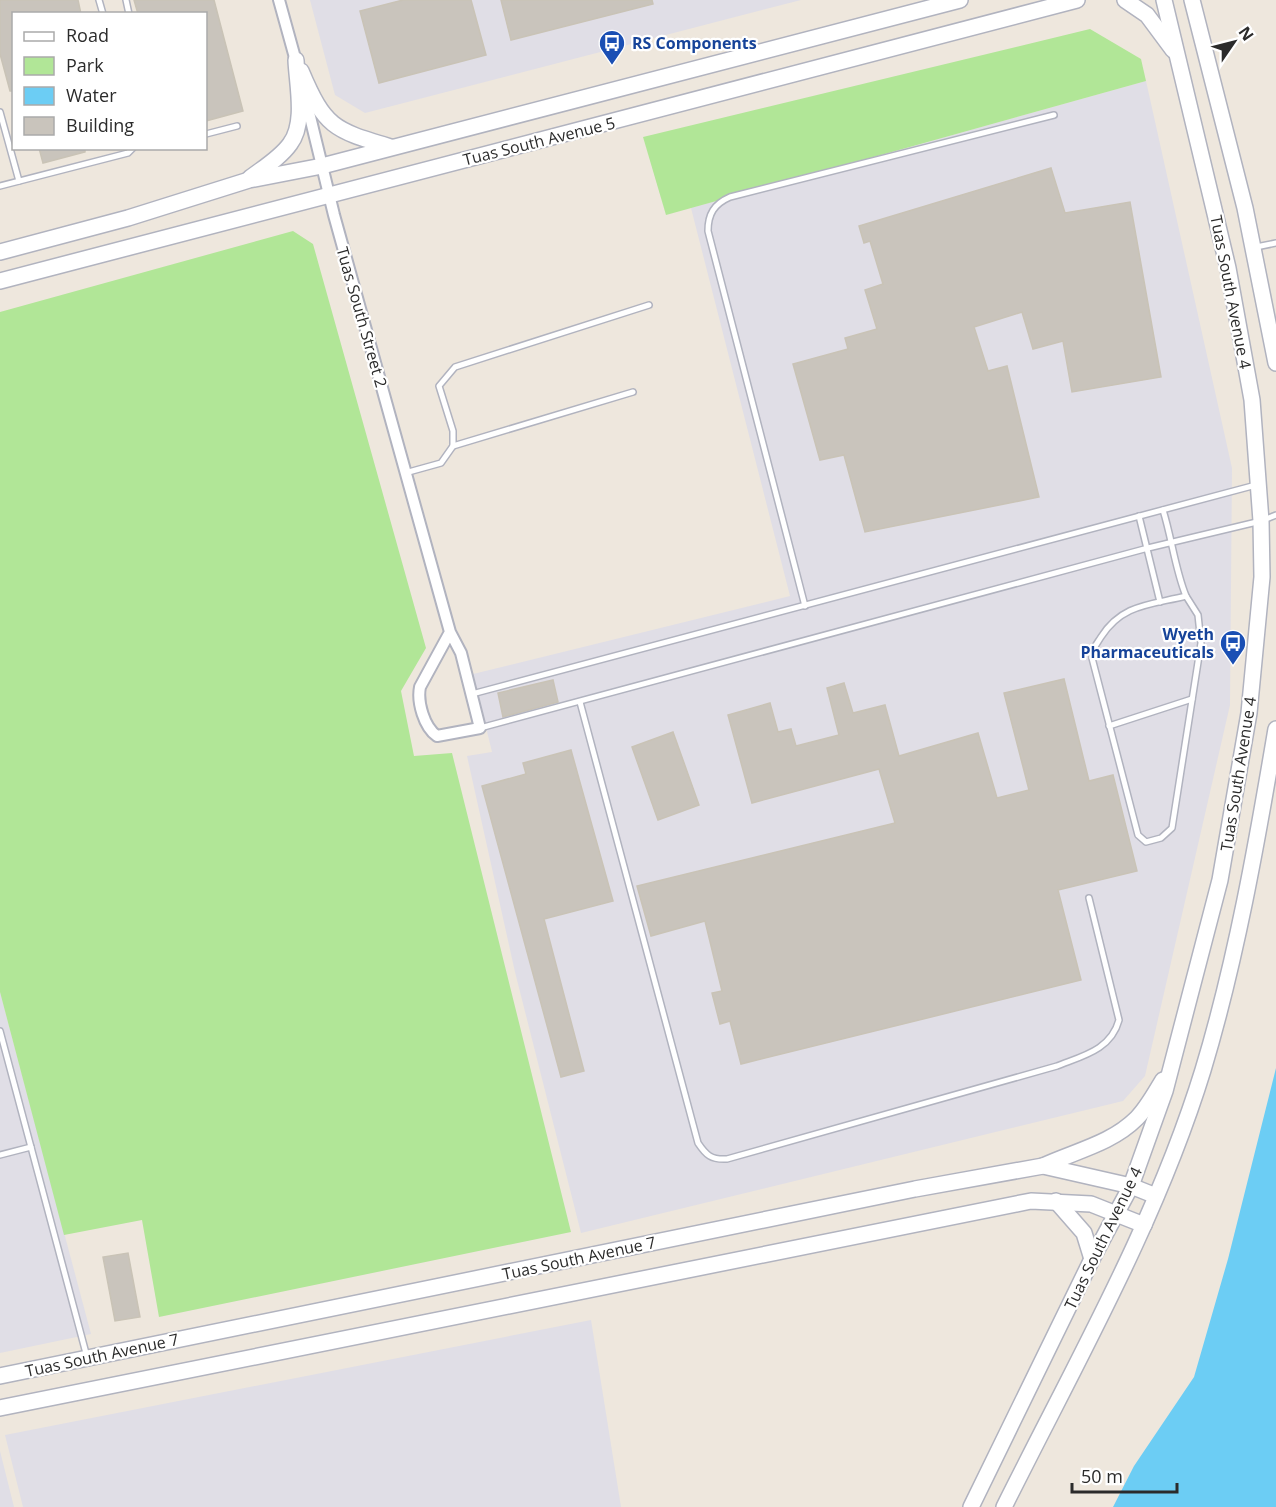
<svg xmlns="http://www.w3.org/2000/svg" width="1276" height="1507" viewBox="0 0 1276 1507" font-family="'Open Sans',sans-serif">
<rect width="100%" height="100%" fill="#eee7dd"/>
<g fill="#e0dee6">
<path d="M310,0H801L365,113L335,95Z"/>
<path d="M1146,81L1232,468L1230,705L1145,1076L1123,1101L581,1233L515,972L467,756L492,752L473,674L790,596L691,208Z"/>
<path d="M0,992L91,1334L0,1353Z"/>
<path d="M591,1320L621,1507H23L5,1435Z"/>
<path d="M0,1451L14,1507H0Z"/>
</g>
<g fill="#b1e697">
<path d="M1090,29L1141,59L1146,81L666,215L643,137Z"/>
<path d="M293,231L313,244L426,648L401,691L414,756L452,753L571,1232L159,1317L142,1220L64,1235L0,992V312Z"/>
</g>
<path fill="#6ccdf4" d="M1276,1068V1507H1113L1134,1466L1194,1377L1228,1259Z"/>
<g fill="#c9c4bc" stroke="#c9c3b6" stroke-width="1.5">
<path d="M0,0H78L81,14H14V91H10L0,54Z"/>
<path d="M134,0H214L243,111L206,121V14H138Z"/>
<path d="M403,0H471L486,55L379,83L360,11Z"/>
<path d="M501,0H652L653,4L511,40Z"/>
<path d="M39,148H85V152L43,163Z"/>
<path d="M1051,168L1065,213L1130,202L1161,377L1072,392L1063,341L1033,349L1022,312L974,327L988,371L1007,366L1039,497L865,532L844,455L820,460L793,364L848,349L845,338L877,329L865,290L883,284L870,241L864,243L859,226Z"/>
<path d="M1064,679L1089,781L1113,775L1137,871L1058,890L1081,980L741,1064L730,1021L720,1024L712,993L722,991L705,921L651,936L637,886L895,823L879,769L752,803L728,715L770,703L778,732L791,729L796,746L839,735L827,688L844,683L853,713L885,705L899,756L978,733L997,798L1029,790L1004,693Z"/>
<path d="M553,680L558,702L503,717L498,693Z"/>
<path d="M673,732L699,805L658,820L632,747Z"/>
<path d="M571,750L613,901L544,919L584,1071L561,1077L482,786L526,774L523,763Z"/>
<path d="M128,1253L140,1317L115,1321L103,1257Z"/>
</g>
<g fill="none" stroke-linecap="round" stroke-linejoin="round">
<g stroke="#b1b3bf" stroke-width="8">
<g id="lane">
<path d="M99,0L103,14"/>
<path d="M126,0L129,14"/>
<path d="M0,112L19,181"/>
<path d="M206,134L237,126"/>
<path d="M0,186L128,153L133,148"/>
<path d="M1256,247L1276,243"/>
<path d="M453,446L633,392"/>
<path d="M405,473L441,463L453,446V431L439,386L455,367L649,305"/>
<path d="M1163,510C1172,539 1175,569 1186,596"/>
<path d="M1139,516L1160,602"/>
<path d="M1186,596L1198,615L1201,643L1172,828L1161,838L1146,842L1138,835L1092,658C1092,649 1096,645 1101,637C1122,604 1150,605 1186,596Z"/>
<path d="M805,606L708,231C708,214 714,204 730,197L1054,115"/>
<path d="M472,694L1256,485"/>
<path d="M580,702L698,1143C706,1155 711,1160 727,1159L1057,1066C1082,1056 1111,1050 1119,1020L1089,898"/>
<path d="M1109,726L1192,699"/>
<path d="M480,728L1148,548L1261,521L1276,515"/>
<path d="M0,1031L87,1357"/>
<path d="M0,1155L31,1147"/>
</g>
</g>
<g stroke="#b1b3bf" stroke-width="14">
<g id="street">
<path d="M279,0L297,65"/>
<path d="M304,92L334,215L450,632L461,653L480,728L437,736C424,727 417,702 420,687L450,632"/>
</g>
</g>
<g stroke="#b1b3bf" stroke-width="18">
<g id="secondary">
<path d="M1125,0L1147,15L1173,50"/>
<path d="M1192,0L1245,208L1276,363"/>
<path d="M301,71C325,128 334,130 391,147"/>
<path d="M250,178C263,168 280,158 290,144C306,123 297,85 296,60"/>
<path d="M0,252L128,218L249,180L322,166L960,0"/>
<path d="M0,281L1077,0"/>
<path d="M1043,1166C1075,1151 1111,1144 1137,1118C1147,1108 1155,1093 1163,1080"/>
<path d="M1056,1201L1084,1233L1092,1259"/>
<path d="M0,1376L915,1189L1043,1166L1131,1186L1156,1196"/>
<path d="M0,1408L1031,1201L1091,1204L1144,1225"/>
<path d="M971,1507L1092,1259L1131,1186L1165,1091L1220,880L1249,713L1262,577L1261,521L1252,400L1228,268L1164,0"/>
<path d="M1004,1507C1075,1364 1156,1223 1203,1070C1236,961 1257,842 1276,729"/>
</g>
</g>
<use href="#lane" stroke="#fff" stroke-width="5"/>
<use href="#street" stroke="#fff" stroke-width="10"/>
<use href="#secondary" stroke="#fff" stroke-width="15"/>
</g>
<defs>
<g id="bus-pin" transform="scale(1.35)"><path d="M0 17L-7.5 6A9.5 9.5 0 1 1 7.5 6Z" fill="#1a4fb4" stroke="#fff"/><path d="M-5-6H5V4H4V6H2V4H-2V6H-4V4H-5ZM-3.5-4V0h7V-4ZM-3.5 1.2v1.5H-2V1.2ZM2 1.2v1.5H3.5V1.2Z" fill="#fff"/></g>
</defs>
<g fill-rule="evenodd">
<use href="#bus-pin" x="612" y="43"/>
<use href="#bus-pin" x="1233" y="643"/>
</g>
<g text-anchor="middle" stroke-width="4.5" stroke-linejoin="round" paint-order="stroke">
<g font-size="16" font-weight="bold" fill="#164399" stroke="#fff" text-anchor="start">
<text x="632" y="49">RS Components</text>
<text x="1214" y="640" text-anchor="end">Wyeth<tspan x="1214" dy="18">Pharmaceuticals</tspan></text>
</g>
<g font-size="16" fill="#2b2b2b" stroke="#fff">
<text transform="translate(539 141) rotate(-14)" y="6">Tuas South Avenue 5</text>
<text transform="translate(1231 292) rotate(79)" y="6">Tuas South Avenue 4</text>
<text transform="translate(362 317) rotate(74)" y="6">Tuas South Street 2</text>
<text transform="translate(1238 774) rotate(-81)" y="6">Tuas South Avenue 4</text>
<text transform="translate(1103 1238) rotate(-64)" y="6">Tuas South Avenue 4</text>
<text transform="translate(579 1258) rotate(-12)" y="6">Tuas South Avenue 7</text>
<text transform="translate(102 1355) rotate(-12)" y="6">Tuas South Avenue 7</text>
</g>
</g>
<rect x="12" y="12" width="195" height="138" fill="#ffffff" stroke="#aaaaaa" stroke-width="1.5"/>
<rect x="24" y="32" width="30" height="9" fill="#ffffff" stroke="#aaaaaa" stroke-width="1.5"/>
<text x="66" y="42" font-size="18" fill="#2b2b2b">Road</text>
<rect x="24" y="57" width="30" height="18" fill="#b1e697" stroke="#aaaaaa" stroke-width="1.5"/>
<text x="66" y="72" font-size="18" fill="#2b2b2b">Park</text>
<rect x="24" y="87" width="30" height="18" fill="#6ccdf4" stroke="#aaaaaa" stroke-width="1.5"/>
<text x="66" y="102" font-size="18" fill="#2b2b2b">Water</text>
<rect x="24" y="117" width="30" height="18" fill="#c9c4bc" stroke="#aaaaaa" stroke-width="1.5"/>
<text x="66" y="132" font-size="18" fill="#2b2b2b">Building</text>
<g transform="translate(1234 42) rotate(55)" stroke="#ffffff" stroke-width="4.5" paint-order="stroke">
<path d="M0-4.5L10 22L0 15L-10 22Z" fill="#2b2b2b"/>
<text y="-9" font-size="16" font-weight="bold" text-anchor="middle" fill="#2b2b2b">N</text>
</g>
<path d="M1072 1483v9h105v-9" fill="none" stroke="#2b2b2b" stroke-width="3"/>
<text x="1081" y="1483" font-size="18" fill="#2b2b2b" stroke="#ffffff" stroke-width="4.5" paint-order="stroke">50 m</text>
</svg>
